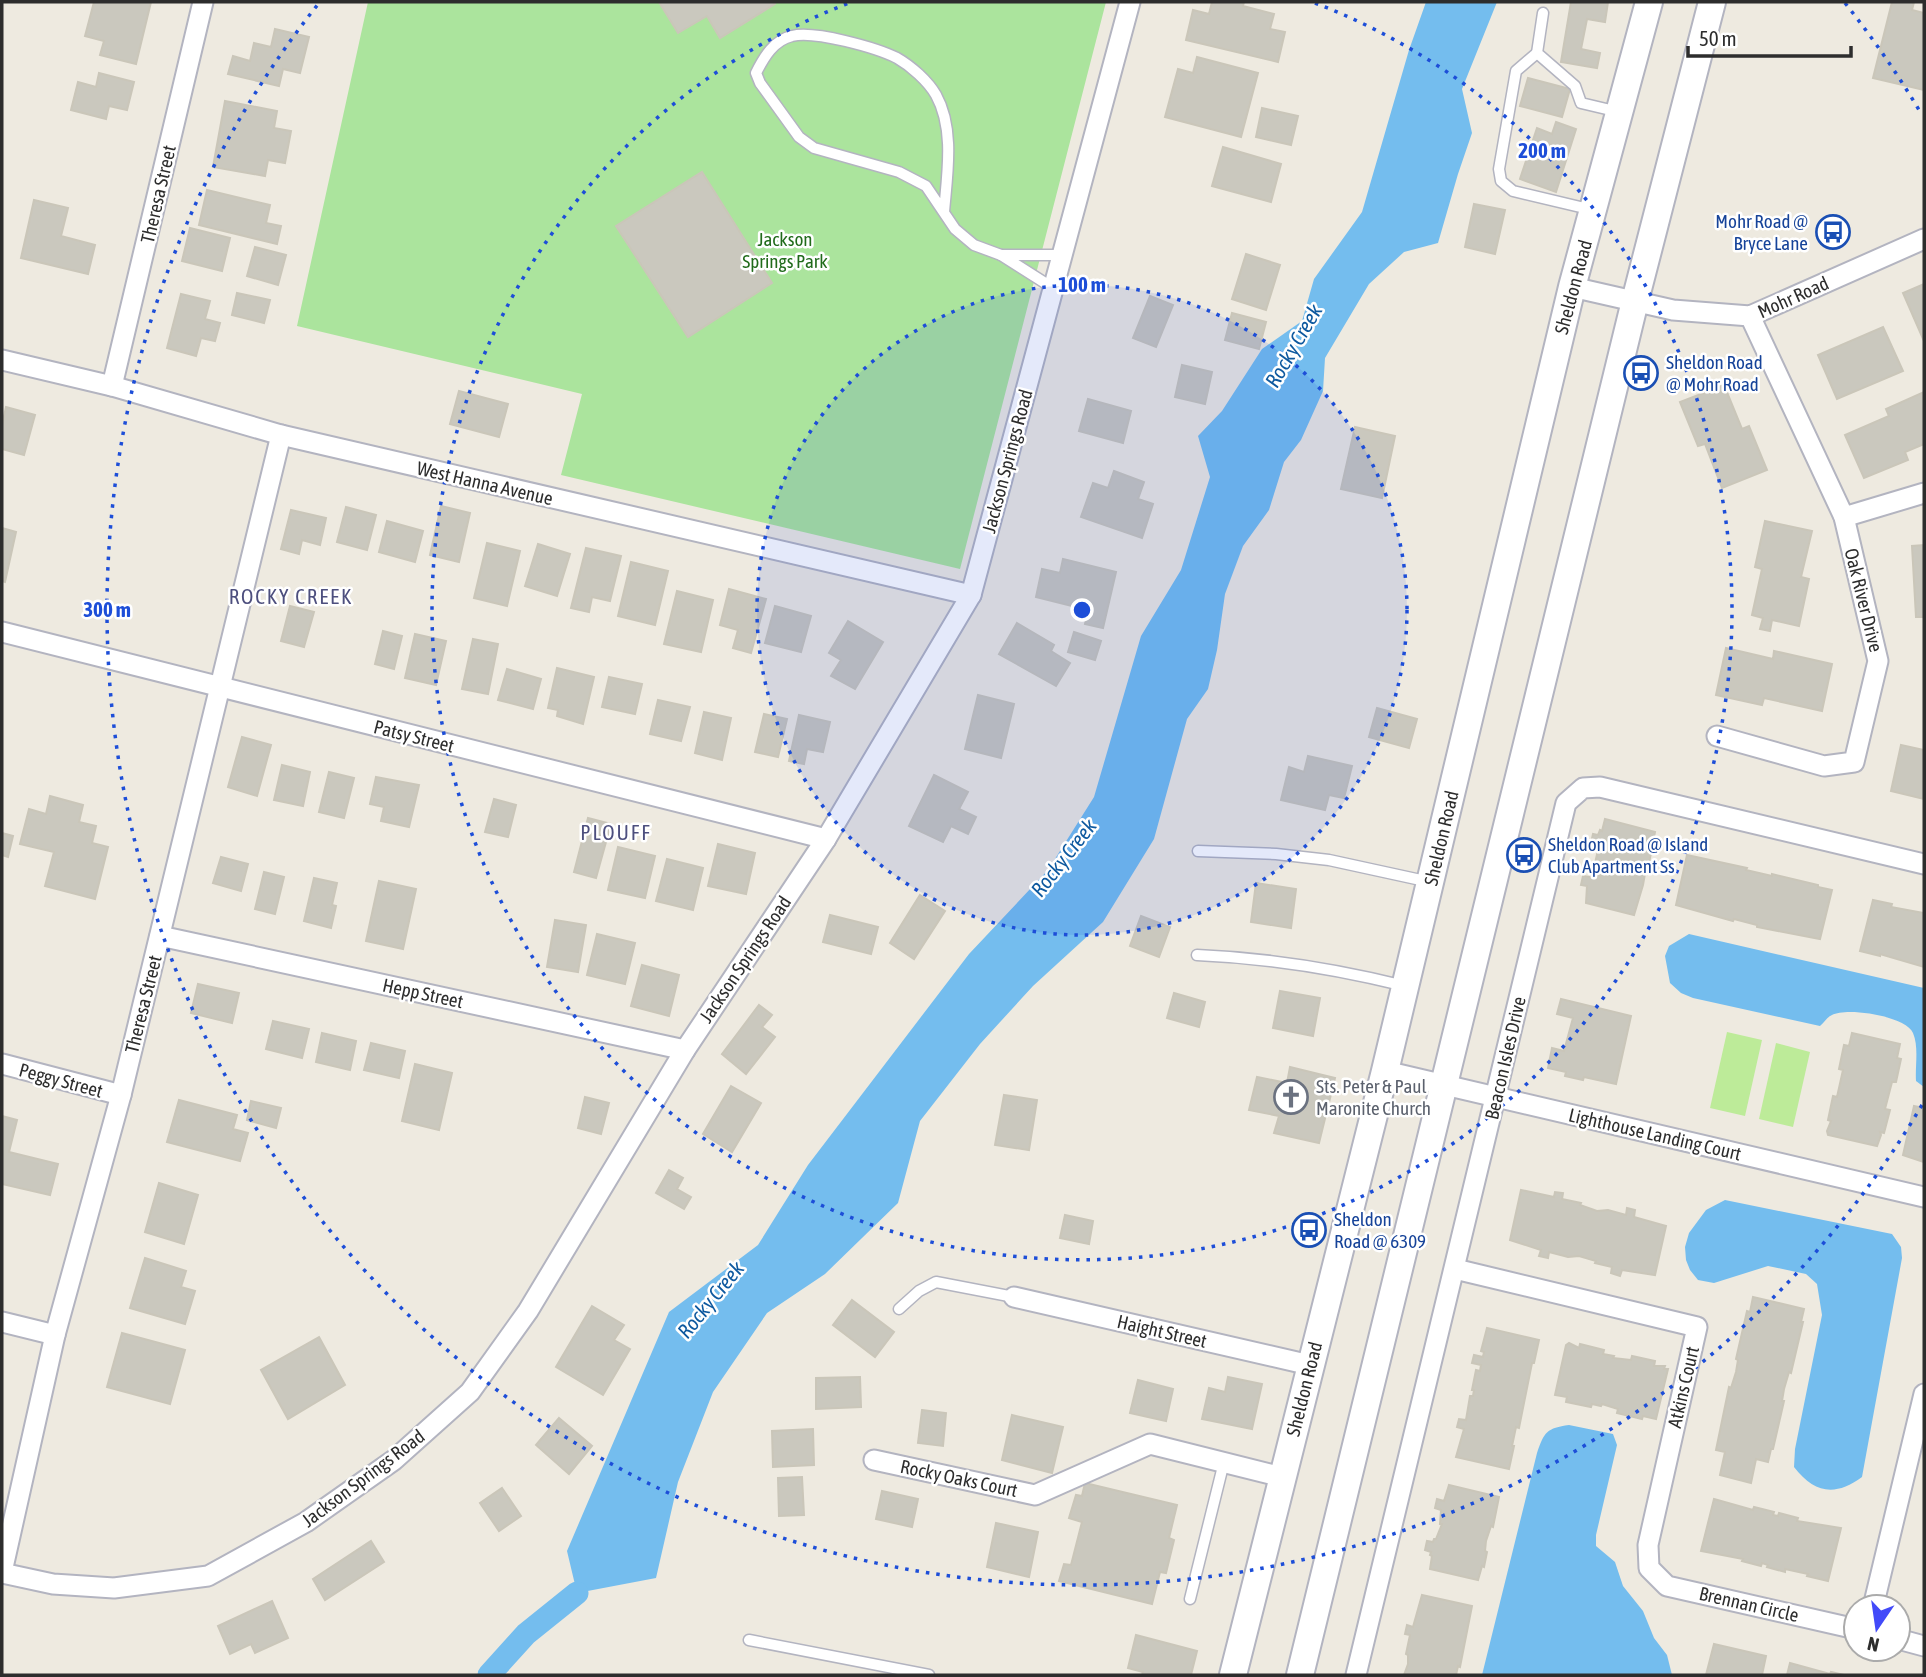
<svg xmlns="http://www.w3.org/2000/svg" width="1926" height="1677" viewBox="0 0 1926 1677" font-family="'Asap Condensed',sans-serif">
<rect width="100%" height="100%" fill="#eeeae0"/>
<path fill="#abe49d" d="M368,2H1106L960,569L561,475L582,394L297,326Z"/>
<g fill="#bdeb99">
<path d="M1727,1032L1762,1040L1745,1116L1710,1108Z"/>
<path d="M1776,1043L1810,1052L1793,1127L1759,1119Z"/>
</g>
<g fill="#74bdee">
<path d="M1426,2H1497L1462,89L1472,133L1458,174L1438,243L1404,252L1369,284L1325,358L1323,391L1301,440L1284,462L1269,510L1243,546L1225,594L1217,650L1208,689L1187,719L1154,839L1103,922L1033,986L980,1044L920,1121L898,1203L825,1274L767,1313L713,1392L678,1482L656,1578L577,1593L567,1551L669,1312L758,1245L808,1165L969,954L1048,870L1094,797L1141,636L1181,570L1210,477L1198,436L1222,411L1262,349L1302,321L1314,279L1362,212L1409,50Z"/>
<path d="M1689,934L1924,988V1087L1916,1081C1915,1066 1919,1047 1913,1033C1906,1016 1847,1007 1832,1015C1827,1017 1825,1022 1820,1026L1693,998L1681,993L1670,983L1665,956L1669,946Z"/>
<path d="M1725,1200L1892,1234L1901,1247L1902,1258L1862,1477C1835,1497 1814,1493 1794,1467L1795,1449L1822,1315L1817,1284L1806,1274L1768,1266L1714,1283L1698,1280L1690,1270L1686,1260L1685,1247L1689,1233L1706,1210Z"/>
<path d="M1569,1425L1613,1434L1617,1445L1596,1535V1546L1615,1562L1623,1586L1643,1611L1654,1638L1667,1655L1672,1675H1482L1537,1453C1544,1432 1547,1428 1569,1425Z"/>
</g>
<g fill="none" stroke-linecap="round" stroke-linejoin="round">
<path stroke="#74bdee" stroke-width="23" d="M489,1675L526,1634L577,1593"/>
</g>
<g fill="#cac8be" stroke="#cac6b9" stroke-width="2">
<path d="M94,2H151L136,64L100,55L104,41L85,36Z"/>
<path d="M659,2H774L775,4L720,38L707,16L678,33Z"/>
<path d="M1212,2H1244L1243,6L1274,14L1270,29L1285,32L1278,62L1186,40L1193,10L1209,14Z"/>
<path d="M1571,2H1608L1605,22L1587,19L1581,49L1600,53L1597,68L1561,62Z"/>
<path d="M1892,2H1914L1912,10L1924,13V90L1873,78Z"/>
<path d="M275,29L309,37L300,73L283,69L279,86L228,74L233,56L250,61L254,43L271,47Z"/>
<path d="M1197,57L1258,73L1241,137L1165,117L1178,69L1193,73Z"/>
<path d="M99,73L134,82L127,110L109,106L106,119L71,110L78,82L96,87Z"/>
<path d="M1528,78L1570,89L1562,117L1520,106Z"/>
<path d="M225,101L277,111L274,128L291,131L285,163L268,160L265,176L213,167Z"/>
<path d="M1262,108L1298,116L1291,145L1256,137Z"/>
<path d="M1556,122L1576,129L1556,192L1520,179L1537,128L1552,134Z"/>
<path d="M1223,147L1281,164L1271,202L1212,186Z"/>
<path d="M702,172L772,283L688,337L616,226Z"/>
<path d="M207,190L270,205L266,223L281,226L277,244L199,225Z"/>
<path d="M34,200L68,208L61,236L95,245L88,274L21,258Z"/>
<path d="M1474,204L1505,210L1495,254L1465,247Z"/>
<path d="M190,228L230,238L222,271L182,261Z"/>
<path d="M255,247L286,255L278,285L247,276Z"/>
<path d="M1246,254L1280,265L1266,310L1232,299Z"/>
<path d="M1924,284V341L1903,293Z"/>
<path d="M237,293L270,300L264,323L232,315Z"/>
<path d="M181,294L210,301L205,319L220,323L215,341L201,338L196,356L167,348Z"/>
<path d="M1150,296L1173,305L1156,347L1133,338Z"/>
<path d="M1232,313L1266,322L1259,349L1225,340Z"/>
<path d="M1883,327L1903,371L1837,399L1818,355Z"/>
<path d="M1182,365L1212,372L1205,404L1175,397Z"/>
<path d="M1724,385L1742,429L1749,426L1767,470L1722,488L1705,444L1698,446L1680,402Z"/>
<path d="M459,391L508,404L499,437L450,424Z"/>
<path d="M1924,392V444L1905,452L1908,460L1864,478L1845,435L1889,416L1886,409Z"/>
<path d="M1088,399L1131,411L1123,443L1079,431Z"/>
<path d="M6,407L35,415L24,455L2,449V425Z"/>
<path d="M1355,427L1395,436L1382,498L1341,489Z"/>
<path d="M1114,471L1144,482L1138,499L1153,504L1142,538L1081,517L1093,483L1108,488Z"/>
<path d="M441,506L470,513L459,562L430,555Z"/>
<path d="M346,507L376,515L367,550L337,542Z"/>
<path d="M291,510L326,518L320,545L302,540L299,554L281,549Z"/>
<path d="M387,521L423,531L415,562L379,552Z"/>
<path d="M1765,521L1812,531L1801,577L1809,579L1799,626L1772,620L1770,631L1760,629L1763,618L1752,615L1762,569L1755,567Z"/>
<path d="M2,528L16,532L5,582L2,581Z"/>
<path d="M487,543L520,551L507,606L474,598Z"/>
<path d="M538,544L570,554L557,596L525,586Z"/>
<path d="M1924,545V617H1916L1912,546Z"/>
<path d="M586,548L621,556L610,601L592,597L589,612L571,608Z"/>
<path d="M1063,559L1116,572L1103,628L1085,624L1088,610L1036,597L1042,569L1060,573Z"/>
<path d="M631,562L668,571L655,625L618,616Z"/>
<path d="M729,589L766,599L751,653L733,648L738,630L720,625Z"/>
<path d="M677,591L713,600L701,652L664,644Z"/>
<path d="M290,606L314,612L304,647L281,641Z"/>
<path d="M775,606L811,616L801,652L765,643Z"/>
<path d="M848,621L883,642L855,689L831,676L841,660L829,653Z"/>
<path d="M1017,623L1054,645L1051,651L1070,663L1056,686L999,654Z"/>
<path d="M383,631L402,636L394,669L375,664Z"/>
<path d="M1074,632L1101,641L1095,660L1068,652Z"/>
<path d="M415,634L446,641L436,685L405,678Z"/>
<path d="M473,639L498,644L488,694L462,689Z"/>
<path d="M1726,648L1773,659L1774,651L1832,664L1822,711L1764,698L1762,705L1716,695Z"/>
<path d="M557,668L594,677L583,724L557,716L558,710L548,708Z"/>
<path d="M507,669L541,679L533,709L498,700Z"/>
<path d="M609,677L642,684L635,714L602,707Z"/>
<path d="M978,695L1014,704L1001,758L965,749Z"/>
<path d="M658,700L690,707L681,741L650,734Z"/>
<path d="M1377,708L1417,719L1409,748L1369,737Z"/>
<path d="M704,712L731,718L722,760L695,753Z"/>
<path d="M764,714L787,719L778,757L755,752Z"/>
<path d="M799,715L830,722L823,752L807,749L804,764L789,761Z"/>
<path d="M242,737L271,745L257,796L228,787Z"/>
<path d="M1901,745L1924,750V799L1891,791Z"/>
<path d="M1308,756L1352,766L1344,798L1329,795L1325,810L1281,800L1289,767L1304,772Z"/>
<path d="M282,765L310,772L303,806L274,800Z"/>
<path d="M329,772L354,778L344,818L319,812Z"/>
<path d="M934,775L968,792L959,809L976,817L968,834L951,826L943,842L909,826Z"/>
<path d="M376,777L419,785L409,827L381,821L384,807L370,804Z"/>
<path d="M50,796L83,805L79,822L96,826L92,843L108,847L95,899L45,886L54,852L20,844L29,809L46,814Z"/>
<path d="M494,799L516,805L508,837L485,832Z"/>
<path d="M588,818L611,824L596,878L574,872Z"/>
<path d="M1605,819L1655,832L1649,863L1647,862L1643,885L1634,915L1586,903L1587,886L1581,885L1583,876L1590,877L1593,872L1598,850L1595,849L1597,844L1591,843L1593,834L1598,835L1600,830L1602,831Z"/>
<path d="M2,833L13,836L8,857L2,855Z"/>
<path d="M718,844L755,853L746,894L708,886Z"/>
<path d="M618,847L655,856L645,898L608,890Z"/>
<path d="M1687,855L1747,868L1746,870L1772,876V874L1818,885V887L1832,890L1820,939L1757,927V925L1734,919L1733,921L1676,905Z"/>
<path d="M221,857L248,864L241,891L213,883Z"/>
<path d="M667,859L703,868L693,910L656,901Z"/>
<path d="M264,872L284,877L275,914L255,909Z"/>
<path d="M314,878L337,883L332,905L336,906L331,928L304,921Z"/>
<path d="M379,881L416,889L403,949L366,941Z"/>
<path d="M1256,883L1296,889L1291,928L1251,922Z"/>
<path d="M920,895L945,911L914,959L890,943Z"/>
<path d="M1873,900L1892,904L1891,907L1924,913V967L1880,954V956L1860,951Z"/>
<path d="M830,915L878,927L871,954L823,942Z"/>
<path d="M1141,916L1170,927L1159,957L1130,946Z"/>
<path d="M555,920L586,925L578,972L547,967Z"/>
<path d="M597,934L635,943L625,984L587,975Z"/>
<path d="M642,965L679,975L669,1016L631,1006Z"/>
<path d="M198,984L239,993L232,1023L191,1013Z"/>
<path d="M1280,991L1320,998L1313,1036L1273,1028Z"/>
<path d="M1174,993L1205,1002L1199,1027L1167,1018Z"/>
<path d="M1561,999L1631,1016L1616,1084L1584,1077L1583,1080L1565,1076L1566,1072L1548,1068L1552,1048L1564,1051L1573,1018L1557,1014Z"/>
<path d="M759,1005L772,1015L762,1027L775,1037L746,1074L722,1054Z"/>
<path d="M273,1021L309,1029L302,1058L266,1049Z"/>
<path d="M322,1033L356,1041L350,1070L316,1062Z"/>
<path d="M1852,1033L1900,1044L1897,1058L1901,1059L1896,1082H1892L1885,1109L1890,1110L1884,1133L1880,1132L1881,1135L1877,1146L1828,1135L1827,1131L1831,1121L1828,1120L1833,1096L1837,1097L1843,1070L1839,1069L1844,1045L1849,1046Z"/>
<path d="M371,1043L405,1051L399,1078L364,1070Z"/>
<path d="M415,1064L452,1073L439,1130L402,1121Z"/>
<path d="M1290,1067L1335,1078L1319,1143L1274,1133L1279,1116L1249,1110L1257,1077L1287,1083Z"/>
<path d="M731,1086L761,1103L732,1152L703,1134Z"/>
<path d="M1004,1095L1037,1100L1029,1150L995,1145Z"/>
<path d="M585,1097L609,1103L601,1134L578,1128Z"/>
<path d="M179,1100L237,1115L233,1129L248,1133L240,1161L167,1142Z"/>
<path d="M251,1101L281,1108L276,1128L247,1120Z"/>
<path d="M1914,1106L1924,1108V1162L1903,1155Z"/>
<path d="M2,1116L17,1120L9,1152L58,1164L50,1195L2,1184Z"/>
<path d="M669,1170L683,1178L677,1189L691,1197L684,1209L656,1193Z"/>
<path d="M159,1183L198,1195L184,1244L145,1232Z"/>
<path d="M1521,1190L1554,1197L1555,1192L1563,1193L1562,1199L1581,1203L1580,1205L1597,1211L1608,1210L1626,1215L1627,1208L1635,1210L1634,1217L1666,1226L1655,1275L1622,1270L1620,1276L1611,1273L1612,1267L1595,1263L1596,1261L1579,1256L1568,1257L1549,1252L1548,1258L1539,1256L1541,1250L1510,1240Z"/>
<path d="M1065,1215L1093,1221L1089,1244L1060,1238Z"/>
<path d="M145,1258L186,1271L181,1287L195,1291L185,1324L130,1308Z"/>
<path d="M1753,1297L1804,1309L1801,1322H1803L1791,1373L1789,1372L1784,1389L1782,1401H1784L1773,1449H1771L1768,1462L1756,1459L1751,1483L1720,1475L1725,1452L1716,1450L1729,1387L1731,1388L1736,1372L1738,1360L1736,1359L1747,1311L1750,1312Z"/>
<path d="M852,1300L894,1332L875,1357L833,1325Z"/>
<path d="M592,1306L624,1325L614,1340L630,1349L603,1395L556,1367Z"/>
<path d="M1487,1328L1539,1340L1534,1363H1532L1519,1428L1516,1427L1512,1446H1514L1509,1469L1456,1457L1464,1429L1457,1427L1459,1419L1466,1420L1470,1396H1473L1474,1390H1472L1476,1370L1480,1371L1481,1365L1472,1363L1474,1355L1483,1357L1484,1352L1481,1351Z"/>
<path d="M122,1333L185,1350L170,1404L107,1387Z"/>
<path d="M319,1337L345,1385L288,1419L261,1370Z"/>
<path d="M1569,1343L1579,1348L1580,1344L1604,1350L1603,1354L1614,1356L1613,1358L1631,1360L1632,1356L1655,1361L1654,1366H1665L1664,1369H1668L1656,1419L1643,1416L1642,1419L1617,1413L1618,1409L1602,1404L1601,1406L1592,1404L1591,1407L1566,1402L1567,1397L1555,1395L1566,1345Z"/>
<path d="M860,1377L861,1407L816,1409V1378Z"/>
<path d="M1228,1377L1262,1384L1252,1429L1202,1419L1209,1388L1225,1392Z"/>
<path d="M1138,1380L1173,1389L1166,1421L1130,1413Z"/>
<path d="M922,1410L946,1413L943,1446L918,1443Z"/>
<path d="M1012,1415L1063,1427L1052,1473L1002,1460Z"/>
<path d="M559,1418L592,1446L569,1474L536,1445Z"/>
<path d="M813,1429L814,1465L773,1467L772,1431Z"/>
<path d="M802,1477L804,1515L779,1516L778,1478Z"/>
<path d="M1085,1483L1177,1505L1169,1538L1174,1540L1166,1573L1160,1572L1152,1604L1059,1581L1064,1564L1071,1565L1082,1522L1069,1518L1076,1495L1082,1496Z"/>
<path d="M1449,1485L1499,1497L1493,1527L1491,1526L1486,1541L1485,1551L1487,1552L1484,1567L1482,1566L1478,1580L1430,1569L1432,1556L1430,1555L1431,1552L1425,1550L1427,1541L1433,1542L1434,1539H1436L1442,1524H1440L1441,1510L1435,1508L1437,1499L1444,1501Z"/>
<path d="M502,1488L521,1516L499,1531L480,1503Z"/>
<path d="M882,1491L918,1499L912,1527L876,1519Z"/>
<path d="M1714,1499L1753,1510L1754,1507L1774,1512L1773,1515L1778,1516L1779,1513L1798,1518L1797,1521L1841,1528L1828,1581L1807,1576L1808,1574L1785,1569V1572L1767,1567L1768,1565L1762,1563L1761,1566L1742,1561L1743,1559L1701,1551Z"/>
<path d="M996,1523L1038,1532L1029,1577L987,1567Z"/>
<path d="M371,1541L384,1562L325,1600L313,1579Z"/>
<path d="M1422,1595L1472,1606L1460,1667L1458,1666L1456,1675H1404L1408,1664V1655L1406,1654L1410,1635L1405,1634L1407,1625L1413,1627Z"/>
<path d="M272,1601L288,1638L255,1653L251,1644L230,1654L218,1626Z"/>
<path d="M1136,1635L1197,1651L1191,1675H1142L1143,1672L1128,1668Z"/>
<path d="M1714,1644L1766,1656L1762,1675H1706Z"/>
<path d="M1790,1663L1830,1674L1831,1672L1844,1675H1787Z"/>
</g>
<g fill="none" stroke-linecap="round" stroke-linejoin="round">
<g stroke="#b3b4c0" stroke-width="13">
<g id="lane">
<path d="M1543,13L1537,53L1575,86L1581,103L1619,112"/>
<path d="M1537,53L1516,71L1499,169L1501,181L1513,191L1593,210"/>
<path d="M944,212C947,175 955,129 936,95C928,81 911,66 897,58C877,48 814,30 792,36C774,40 764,57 756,73L760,83L799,137L814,148L899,172L926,186L955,229L974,245L1001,255"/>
<path d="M1053,288L1001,255H1062"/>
<path d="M1198,851L1276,854L1329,860L1430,882"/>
<path d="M1197,955C1268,958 1337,969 1405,986"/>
<path d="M899,1309L919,1291L936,1282L1014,1297"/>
<path d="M1190,1599L1224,1462"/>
<path d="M749,1640L929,1675"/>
</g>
</g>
<g stroke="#b3b4c0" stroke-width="23">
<g id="street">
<path d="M1572,287L1673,310L1750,316L1924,239"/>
<path d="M2,360L112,386L281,435L971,595"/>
<path d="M112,386L203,2"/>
<path d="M1844,517L1924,493"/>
<path d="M2,632L826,839"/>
<path d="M1717,736L1824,766L1854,762L1878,661L1844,517L1750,316"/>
<path d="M160,936L685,1050"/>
<path d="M2,1064L121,1095"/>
<path d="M1385,1071L1924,1197"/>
<path d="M1455,1269L1697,1327L1648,1545L1649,1568L1667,1586L1856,1629"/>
<path d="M1014,1297L1310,1365"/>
<path d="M2,1322L55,1335"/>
<path d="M874,1460L1035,1495L1150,1444L1282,1477"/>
<path d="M2,1572L55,1335L121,1095L281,435"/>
<path d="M2,1573L53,1584L114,1588L208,1576L306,1522L394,1460L470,1392L528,1311L685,1050L826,839L971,595L1130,2"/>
<path d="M1873,1607L1924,1394"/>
<path d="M1898,1639L1924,1646"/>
<path d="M1356,1675L1566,803L1583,788L1600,787L1924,864"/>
</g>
</g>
<g stroke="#b3b4c0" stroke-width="30">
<g id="secondary">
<path d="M1233,1675L1385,1071L1572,287L1649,2"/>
<path d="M1300,1675L1635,301L1712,2"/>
</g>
</g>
<use href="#lane" stroke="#fff" stroke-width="10"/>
<use href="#street" stroke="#fff" stroke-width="19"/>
<use href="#secondary" stroke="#fff" stroke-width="26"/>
</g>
<circle cx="1082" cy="610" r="325" fill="#1d4ed8" fill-opacity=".12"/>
<g fill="none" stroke="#1d4ed8" stroke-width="3.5" stroke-dasharray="3.5 7">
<circle cx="1082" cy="610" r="325"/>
<path d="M1315 3A650 650 0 1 1 849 3"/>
<path d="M1922 1105A975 975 0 1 1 319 3M1845 3A975 975 0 0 1 1922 115"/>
</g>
<defs>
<g id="bus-ring" transform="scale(1.75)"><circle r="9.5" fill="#fff" stroke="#1a4fb4" stroke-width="1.5"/><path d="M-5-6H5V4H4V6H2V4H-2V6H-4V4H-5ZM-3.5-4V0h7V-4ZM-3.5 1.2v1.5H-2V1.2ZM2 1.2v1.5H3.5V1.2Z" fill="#1a4fb4"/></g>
<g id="church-ring" transform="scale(1.75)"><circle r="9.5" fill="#fff" stroke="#6b7280" stroke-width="1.5"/><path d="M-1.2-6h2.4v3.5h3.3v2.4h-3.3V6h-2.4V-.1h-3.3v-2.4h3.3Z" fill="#6b7280"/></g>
</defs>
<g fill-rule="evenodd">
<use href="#bus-ring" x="1833" y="232"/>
<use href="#bus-ring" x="1641" y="373"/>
<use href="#bus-ring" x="1524" y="855"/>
<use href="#church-ring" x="1291" y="1097"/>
<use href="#bus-ring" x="1309" y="1230"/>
</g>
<g text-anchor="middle" stroke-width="5" stroke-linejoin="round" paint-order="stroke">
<g font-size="19" fill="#2d2d2d" stroke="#fff">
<text transform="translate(158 194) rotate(-77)" y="7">Theresa Street</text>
<text transform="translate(1573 287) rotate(-75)" y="7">Sheldon Road</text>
<text transform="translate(1793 297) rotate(-24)" y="7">Mohr Road</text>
<text transform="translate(1007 461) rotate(-75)" y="7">Jackson Springs Road</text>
<text transform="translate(485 483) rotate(13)" y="7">West Hanna Avenue</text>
<text transform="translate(1864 600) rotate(76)" y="7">Oak River Drive</text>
<text transform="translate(414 736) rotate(14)" y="7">Patsy Street</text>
<text transform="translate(1441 838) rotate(-77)" y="7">Sheldon Road</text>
<text transform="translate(745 959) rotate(-56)" y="7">Jackson Springs Road</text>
<text transform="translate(423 993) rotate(12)" y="7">Hepp Street</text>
<text transform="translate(143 1004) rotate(-76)" y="7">Theresa Street</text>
<text transform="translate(1505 1058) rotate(-77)" y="7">Beacon Isles Drive</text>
<text transform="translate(61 1080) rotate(15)" y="7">Peggy Street</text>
<text transform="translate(1655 1134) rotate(13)" y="7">Lighthouse Landing Court</text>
<text transform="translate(1162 1331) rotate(13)" y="7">Haight Street</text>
<text transform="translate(1683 1387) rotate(-77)" y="7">Atkins Court</text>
<text transform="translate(1304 1389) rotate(-76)" y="7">Sheldon Road</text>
<text transform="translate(363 1478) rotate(-37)" y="7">Jackson Springs Road</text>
<text transform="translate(959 1478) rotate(12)" y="7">Rocky Oaks Court</text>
<text transform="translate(1749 1604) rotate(13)" y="7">Brennan Circle</text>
</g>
<g font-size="19" fill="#164399" stroke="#fff" text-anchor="start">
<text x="1808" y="228" text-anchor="end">Mohr Road @<tspan x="1808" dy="22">Bryce Lane</tspan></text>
<text x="1666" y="369">Sheldon Road<tspan x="1666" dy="22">@ Mohr Road</tspan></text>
<text x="1548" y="851">Sheldon Road @ Island<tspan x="1548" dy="22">Club Apartment Ss</tspan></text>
<text x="1334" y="1226">Sheldon<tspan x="1334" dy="22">Road @ 6309</tspan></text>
</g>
<g font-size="19" fill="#216b1b" stroke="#fff">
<text x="785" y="246">Jackson<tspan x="785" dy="22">Springs Park</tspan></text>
</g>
<g font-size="19" fill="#5b616d" stroke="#fff" text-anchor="start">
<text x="1316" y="1093">Sts. Peter &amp; Paul<tspan x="1316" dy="22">Maronite Church</tspan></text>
</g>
<g font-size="21" font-style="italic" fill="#0e599f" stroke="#fff">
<text transform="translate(1294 346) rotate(-60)" y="7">Rocky Creek</text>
<text transform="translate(1064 858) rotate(-52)" y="7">Rocky Creek</text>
<text transform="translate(711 1300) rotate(-51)" y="7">Rocky Creek</text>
</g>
<g font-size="21" letter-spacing="2" fill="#4d4f7e" stroke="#fff">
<text x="291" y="604">ROCKY CREEK</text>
<text x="616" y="840">PLOUFF</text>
</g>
</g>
<circle cx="1082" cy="610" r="10" fill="#1d4ed8" stroke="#fff" stroke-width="3.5"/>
<g font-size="21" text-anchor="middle" font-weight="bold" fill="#1d4ed8" stroke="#fff" stroke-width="5" stroke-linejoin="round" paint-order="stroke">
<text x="1542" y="158">200 m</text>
<text x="1082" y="292">100 m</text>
<text x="107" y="617">300 m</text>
</g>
<rect width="1926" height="1677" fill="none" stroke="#2d2d2d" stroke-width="7"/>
<g transform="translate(1877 1628) rotate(193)"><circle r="33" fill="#ffffff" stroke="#ababab" stroke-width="2"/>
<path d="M0-5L12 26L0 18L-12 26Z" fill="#424af9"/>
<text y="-10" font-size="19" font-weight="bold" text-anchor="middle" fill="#2d2d2d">N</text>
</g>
<path d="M1688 46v10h163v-10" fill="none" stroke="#2d2d2d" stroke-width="3.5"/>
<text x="1699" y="46" font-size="21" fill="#2d2d2d" stroke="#ffffff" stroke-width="5" paint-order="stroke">50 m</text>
</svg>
